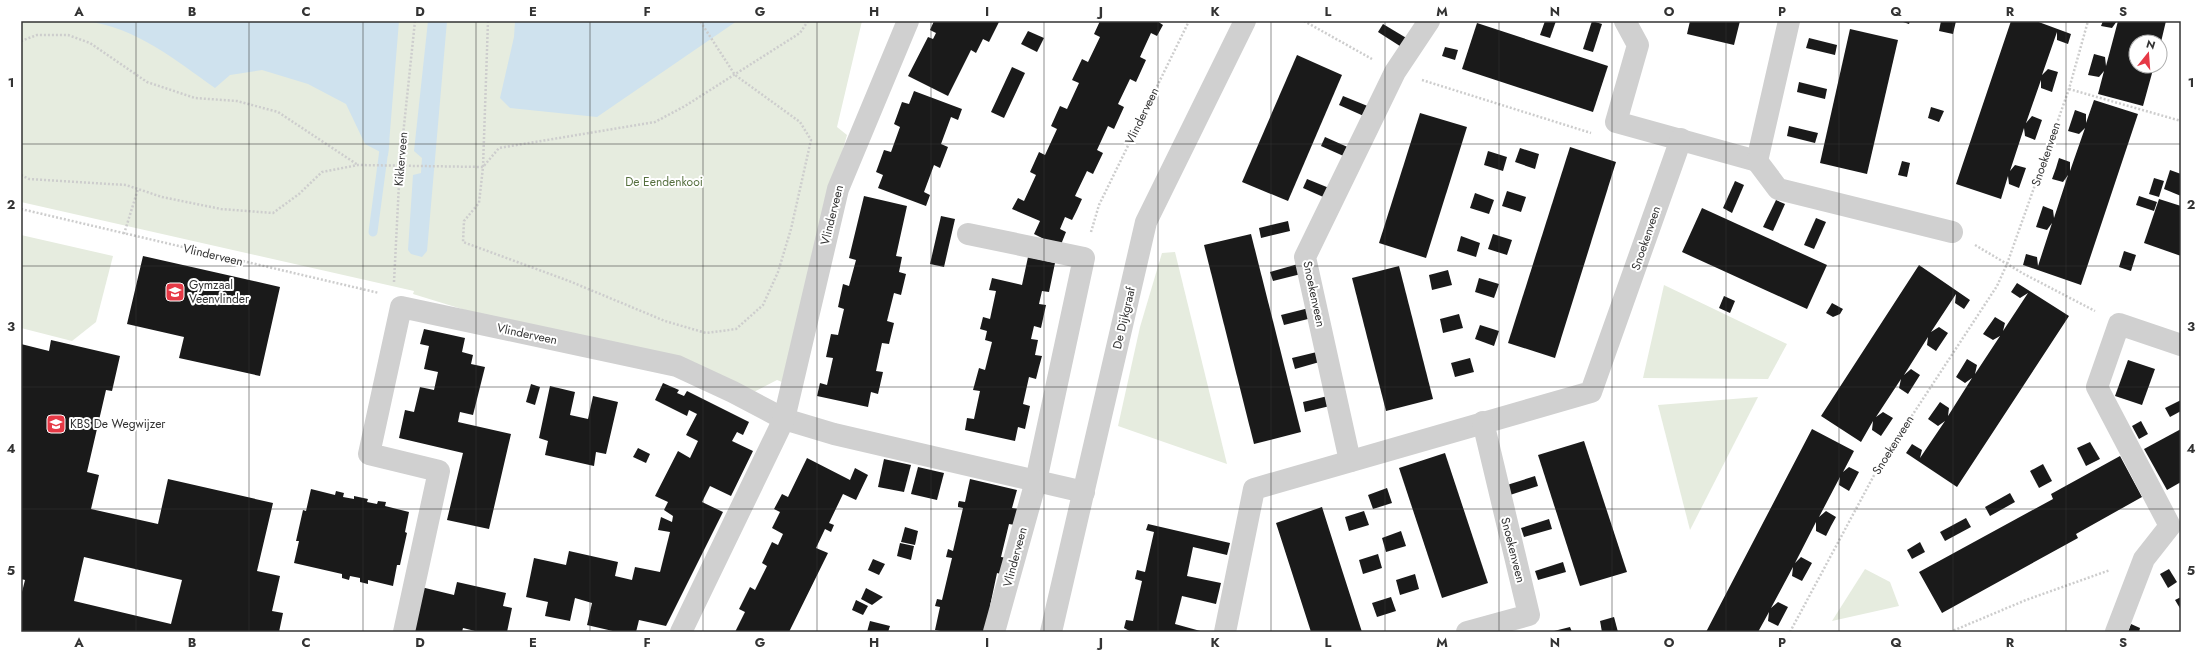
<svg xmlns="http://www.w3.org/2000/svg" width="2202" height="653" viewBox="0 0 2202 653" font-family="Jost,sans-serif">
<rect width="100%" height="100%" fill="#fff"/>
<g fill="#e6ecdf">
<path d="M21,21H862L837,127L847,135L813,254L782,382L777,380L746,396L413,294L414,291L21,202Z"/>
<path d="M21,235L113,256L96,322L72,341L21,328Z"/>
<path d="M1175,252L1227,464L1118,426L1140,327L1162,253Z"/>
<path d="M1664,285L1787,344L1768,379L1643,378Z"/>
<path d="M1758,397L1690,530L1658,405Z"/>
<path d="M1865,569L1890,582L1899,606L1832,621Z"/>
</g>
<g fill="#cfe2ee">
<path d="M85,21H399L388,156L365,144L346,104L308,84L262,70L230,75L215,88C175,60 136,27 85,21Z"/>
<path d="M428,21H447L427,251L422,257L411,254L408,250L413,175L421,173L422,158L414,151Z"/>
<path d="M515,21H737L597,117L510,108L500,98L514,37Z"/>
</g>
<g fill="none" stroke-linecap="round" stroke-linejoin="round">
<path stroke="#cfe2ee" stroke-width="9" d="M373,232L385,142"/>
</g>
<g fill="#1a1a1a" fill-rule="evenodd">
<path d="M934,21L999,22L989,42L983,39L976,53L971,50L948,96L908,76L928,37L933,39L936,33L930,30Z"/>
<path d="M1100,21H1157L1163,25L1157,36L1151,33L1140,57L1146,60L1136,82L1130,79L1118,104L1124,107L1114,129L1108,126L1097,150L1103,153L1093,174L1087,171L1075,196L1082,199L1077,210L1072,220L1065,217L1060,229L1066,232L1060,247L1034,234L1040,221L1012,209L1018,198L1024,201L1036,175L1030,172L1039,152L1045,155L1057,129L1051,126L1060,106L1067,109L1079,83L1072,80L1082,59L1088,62L1100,37L1094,34Z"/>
<path d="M1545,21H1556L1550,38L1540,35Z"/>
<path d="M1592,21L1602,24L1593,52L1583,49Z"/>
<path d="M1690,21H1740L1734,45L1687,34Z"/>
<path d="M1900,21H1910L1909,24Z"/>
<path d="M1941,21H1956L1953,34L1939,31Z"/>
<path d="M2011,21H2036L2071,34L2068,44L2057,40V32L2042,75L2048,69L2058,72L2052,92L2041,88V80L2026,123L2032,116L2042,120L2035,140L2025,136L2024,128L2010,171L2015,165L2026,168L2019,188L2009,184L2008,176L2001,199L1956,184Z"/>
<path d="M2103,21H2117L2112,28L2101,26Z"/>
<path d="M2118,21H2166L2161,42H2136V66H2154L2143,106L2098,94L2104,71L2099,77L2088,75L2094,54L2105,57L2106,66Z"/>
<path d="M1477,23L1608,66L1593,112L1462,69Z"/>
<path d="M1383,24L1408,39L1403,48L1378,32Z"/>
<path d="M1850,29L1898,40L1867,174L1820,163Z"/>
<path d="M1028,31L1044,38L1037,52L1021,44Z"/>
<path d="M1809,38L1837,45L1835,55L1806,48Z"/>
<path d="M1445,47L1458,50L1455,60L1442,56Z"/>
<path d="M1297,55L1342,75L1288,201L1242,182Z"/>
<path d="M1012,67L1025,73L1004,118L991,112Z"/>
<path d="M1799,82L1827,89L1825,99L1797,92Z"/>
<path d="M914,91L962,109L958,120L951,117L941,144L948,147L940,168L934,165L924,192L930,195L926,206L878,188L883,175L876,172L884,150L891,152L900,127L894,124L902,102L909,104Z"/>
<path d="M1343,96L1370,107L1366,117L1339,105Z"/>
<path d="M2094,100L2138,114L2081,285L2023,265L2026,254L2037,257L2038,266L2052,223L2047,230L2036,227L2043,206L2053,210L2054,218L2068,175L2063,182L2052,179L2056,168L2059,158L2070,162V171L2085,128L2079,134L2068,131L2075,110L2086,114V123Z"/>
<path d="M1931,107L1944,111L1939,122L1928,118Z"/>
<path d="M1420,113L1467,127L1426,258L1379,243Z"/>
<path d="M1789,126L1818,133L1815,143L1787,136Z"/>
<path d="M1325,137L1352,149L1348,158L1321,146Z"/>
<path d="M1570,147L1616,162L1555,358L1508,343Z"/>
<path d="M1520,148L1539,154L1535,169L1515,162Z"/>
<path d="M1488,151L1507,157L1503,171L1484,165Z"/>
<path d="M1902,161L1910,163L1907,177L1898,175Z"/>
<path d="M2170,170L2181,174V196L2164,189Z"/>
<path d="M2154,178L2164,181L2159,197L2149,194Z"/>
<path d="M1307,179L1334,190L1330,200L1303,188Z"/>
<path d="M1735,181L1744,185L1732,213L1723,208Z"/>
<path d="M1507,191L1526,197L1521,212L1502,206Z"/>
<path d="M1475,193L1494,200L1489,214L1470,208Z"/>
<path d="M864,196L907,206L896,256L902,257L899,272L906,274L901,295L894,293L887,321L894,323L889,344L882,343L876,371L883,372L878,394L871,392L868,407L817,396L820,383L827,385L833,358L826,357L831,334L838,335L844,309L838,307L843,284L849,286L856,260L849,258Z"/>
<path d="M2139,196L2157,202L2154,211L2136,205Z"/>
<path d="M2159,199L2181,206V256L2144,243Z"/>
<path d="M1776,200L1785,204L1773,231L1763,227Z"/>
<path d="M1702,208L1827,265L1807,309L1682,252Z"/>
<path d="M941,216L955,219L944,267L930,264Z"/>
<path d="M1816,218L1826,222L1814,249L1804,245Z"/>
<path d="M1288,221L1290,231L1261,238L1259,228Z"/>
<path d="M1251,234L1301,432L1254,444L1204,245Z"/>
<path d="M1493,234L1512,240L1507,255L1488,249Z"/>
<path d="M1461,236L1480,243L1476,257L1457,251Z"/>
<path d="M2124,251L2136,255L2131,271L2119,267Z"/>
<path d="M143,256L280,287L260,376L179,358L184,337L127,324Z"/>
<path d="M1028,257L1055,263L1049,292L1042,291L1039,304L1046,305L1041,328L1034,326L1031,339L1038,340L1035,355L1042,356L1039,367L1036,379L1029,377L1023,404L1030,406L1025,429L1018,427L1015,441L965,430L967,418L974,419L980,391L973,390L979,368L985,370L992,342L985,340L987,331L980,329L983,317L990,319L996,291L989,290L992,278L1022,285Z"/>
<path d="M1298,264L1301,274L1273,281L1270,272Z"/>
<path d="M1919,265L1970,300L1964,309L1955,303L1956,294L1931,332L1939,327L1948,333L1936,351L1927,345L1928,337L1904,375L1911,369L1920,375L1908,394L1899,388L1901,379L1876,417L1883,412L1893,418L1881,436L1872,430L1873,421L1861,442L1821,416Z"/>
<path d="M1399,266L1433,399L1386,411L1352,278Z"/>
<path d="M1448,270L1452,285L1432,290L1429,275Z"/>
<path d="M1479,278L1499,284L1494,298L1475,292Z"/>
<path d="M2017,283L2069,316L1957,487L1906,453L1912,444L1922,450L1920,458L1945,421L1938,426L1928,419L1940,402L1949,408L1948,416L1972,378L1965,383L1956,377L1967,359L1977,365L1975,374L2000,336L1993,340L1983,334L1995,317L2005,323L2003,331L2028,293L2020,298L2011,292Z"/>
<path d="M1724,296L1735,301L1730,313L1719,308Z"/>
<path d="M1832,303L1843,309L1840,314L1833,317L1826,313Z"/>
<path d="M1309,308L1312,318L1284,325L1281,315Z"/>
<path d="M1459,314L1463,328L1443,333L1440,319Z"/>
<path d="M1480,325L1499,331L1494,346L1475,339Z"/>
<path d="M424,329L465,338L462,352L473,355L471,364L485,367L473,415L460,412L458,422L511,434L489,529L447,520L463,453L399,438L405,410L414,412L420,387L434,390L438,372L424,369L429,346L420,344Z"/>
<path d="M51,340L120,356L112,391L106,390L87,472L99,475L91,509L158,524L168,479L273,503L257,571L280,576L272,611L283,613L279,632H21V596L25,580L21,579V344L49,351ZM84,557L182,580L171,624L74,601Z"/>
<path d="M1321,351L1323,361L1295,369L1292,358Z"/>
<path d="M1470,358L1474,372L1455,377L1451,363Z"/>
<path d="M2128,360L2155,369L2142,405L2115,396Z"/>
<path d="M663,383L679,390L677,393L684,396L687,391L749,422L743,435L737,432L732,441L753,451L731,496L710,486L702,502L723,512L666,626L639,620L636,632H617L587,625L592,603L575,598L570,621L545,616L548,602L526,597L534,558L566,565L569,551L618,562L615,576L632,580L635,567L660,572L670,532L658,530L661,517L672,522L673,516L664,510L668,502L655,496L678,451L690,458L698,441L686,435L697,414L689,410L687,416L655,400Z"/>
<path d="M531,384L540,387L535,405L526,402Z"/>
<path d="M550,386L575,392L570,415L588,419L593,396L618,402L606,454L596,452L594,466L545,455L548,441L539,438Z"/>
<path d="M1332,395L1334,405L1305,412L1303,402Z"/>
<path d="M2181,400V411L2170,417L2165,408Z"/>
<path d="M2141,421L2148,434L2139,439L2132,426Z"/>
<path d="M1812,429L1854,451L1843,472L1849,467L1859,472L1849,491L1839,485L1840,477L1819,517L1826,511L1836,517L1831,526L1826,536L1816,531V522L1795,563L1801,557L1812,563L1802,581L1792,576L1793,567L1771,608L1778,602L1788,607L1778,626L1768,621L1769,612L1758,632H1706Z"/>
<path d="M2181,429V482L2167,490L2144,449Z"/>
<path d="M1584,441L1627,572L1580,586L1538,455Z"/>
<path d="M2090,442L2100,459L2086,466L2077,448Z"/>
<path d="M638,448L650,454L646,463L633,457Z"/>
<path d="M1445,453L1488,583L1442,598L1399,468Z"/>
<path d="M2120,456L2142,497L2076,534L2078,538L1942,613L1919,572L2053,499L2051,494Z"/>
<path d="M807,458L850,480L855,468L868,475L856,500L843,494L829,523L834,525L831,532L825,529L816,548L828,553L789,632H735L745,612L739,609L750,587L755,590L767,566L762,563L772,542L778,545L783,534L772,528L780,512L774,509L782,494L788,497Z"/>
<path d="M884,459L911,465L904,492L878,487Z"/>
<path d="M2043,464L2052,481L2039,488L2030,471Z"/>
<path d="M918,467L944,473L937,500L911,494Z"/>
<path d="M1535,476L1538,486L1510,495L1507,485Z"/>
<path d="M970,479L1017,490L1012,508L1019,509L1015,525L1009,524L1001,557L1007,558L1004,575L997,573L990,606L996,608L984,632H946L935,630L940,607L935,606L937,599L942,600L952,558L946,557L948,549L953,551L963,508L958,507V504L959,501L965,502Z"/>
<path d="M1387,488L1392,503L1373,509L1368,495Z"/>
<path d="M311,489L335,495L336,491L344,493L343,497L354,499V496L368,499L367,502L377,504L378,501L386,502L385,506L409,512L405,532L407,533L400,565H397L393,586L368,580V584L360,582V578L350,576L349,580L342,578V574L294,563L299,541H296L303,510L306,511Z"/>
<path d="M2010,493L2015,502L1990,516L1985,507Z"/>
<path d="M1322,507L1343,573L1362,632H1311L1276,523Z"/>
<path d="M1364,511L1369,525L1349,531L1345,517Z"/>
<path d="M1966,518L1971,527L1945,541L1940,532Z"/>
<path d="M1549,519L1552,529L1524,537L1521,528Z"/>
<path d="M1148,524L1230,543L1227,555L1193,547L1187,576L1221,583L1216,604L1182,596L1175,624L1204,632H1131L1124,628L1126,620L1133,621L1142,581L1135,579L1137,570L1145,572L1154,532L1146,530Z"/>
<path d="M905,527L918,531L915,545L901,542Z"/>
<path d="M1401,531L1406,546L1386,552L1382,538Z"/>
<path d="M1920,542L1925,552L1912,559L1907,550Z"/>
<path d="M900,543L914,546L911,560L897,556Z"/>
<path d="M1378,554L1382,568L1363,574L1359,560Z"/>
<path d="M873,559L885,564L879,575L868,570Z"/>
<path d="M1563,562L1566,572L1538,580L1535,571Z"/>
<path d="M2169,569L2177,582L2168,588L2160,574Z"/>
<path d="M1415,574L1419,589L1400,595L1396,580Z"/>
<path d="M457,582L506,593L503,606L512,608L507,632H479L463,628L462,632H411L421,587L454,595Z"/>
<path d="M866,588L883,597L872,605L861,599Z"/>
<path d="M1391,597L1396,611L1377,617L1372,603Z"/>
<path d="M2181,597V610L2175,600Z"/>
<path d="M856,600L868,606L863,615L852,610Z"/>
<path d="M1614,617L1618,632H1602L1600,621Z"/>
<path d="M870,621L890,626L888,632H867Z"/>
<path d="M2131,624L2140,628L2139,632H2128Z"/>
<path d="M1570,627L1572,632H1555L1554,631Z"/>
</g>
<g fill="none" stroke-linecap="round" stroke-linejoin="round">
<g stroke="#cdcdcd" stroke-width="2.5" stroke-dasharray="2 2" stroke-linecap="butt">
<path d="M488,21L483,167L479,203L464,221L463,242L569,281L665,321L706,333L736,329L763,305L778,272L791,229L811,140L800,122L735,75L700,21"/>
<path d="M1304,21L1372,59"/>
<path d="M21,41L37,35H68L90,43L147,82L195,98L237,101L278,112L358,165"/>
<path d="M1422,80L1591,133"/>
<path d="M2069,89L2181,121"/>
<path d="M21,175L29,179L126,185L162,197L221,209L273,213L299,194L322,172L358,165L483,167L499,148L655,122L685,106L800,33L808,21"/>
<path d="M21,209L379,293"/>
<path d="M1091,232L1099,205L1189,21"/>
<path d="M124,234L138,189"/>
<path d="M1975,245L2024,274L2095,311"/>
<path d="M394,282L400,164L415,21"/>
<path d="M1790,632L1879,466L1997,286L2007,264L2069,89L2088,21"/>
<path d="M1950,632L2026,600L2110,570"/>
</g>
<g stroke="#d0d0d0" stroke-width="22">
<path d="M1625,21L1638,45L1616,122L1757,161L1789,21"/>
<path d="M1757,161L1778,189L1952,232"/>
<path d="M968,234L1084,258L1036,481L994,632"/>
<path d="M1350,461L1305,257L1395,72L1429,21"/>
<path d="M404,632L439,471L369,454L401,307L677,366L733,392L784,419L834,434L1084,492"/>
<path d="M681,632L784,419L838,189L908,21"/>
<path d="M1051,632L1146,222L1245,21"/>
<path d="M1225,632L1254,489L1591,392L1681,139"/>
<path d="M1467,632L1529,615L1483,422"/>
<path d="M2116,632L2144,559L2170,526L2097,387L2119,324L2181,345"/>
</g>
</g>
<path fill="none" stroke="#333" stroke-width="1" stroke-opacity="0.55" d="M136,21V632M249,21V632M363,21V632M476,21V632M590,21V632M703,21V632M817,21V632M931,21V632M1044,21V632M1158,21V632M1271,21V632M1385,21V632M1499,21V632M1612,21V632M1726,21V632M1839,21V632M1953,21V632M2066,21V632M21,144H2181M21,266H2181M21,387H2181M21,509H2181"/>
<defs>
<g id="school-square" transform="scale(1)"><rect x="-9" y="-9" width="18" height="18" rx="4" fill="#e63946" stroke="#fff"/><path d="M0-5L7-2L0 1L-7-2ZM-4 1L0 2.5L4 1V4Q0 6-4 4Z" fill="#fff"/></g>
</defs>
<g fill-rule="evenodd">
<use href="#school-square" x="175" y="292"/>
<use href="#school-square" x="56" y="424"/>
</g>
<g text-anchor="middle" stroke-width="4" stroke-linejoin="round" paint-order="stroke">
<g font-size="12" fill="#333" stroke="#fff">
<text transform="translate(1142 116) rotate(-64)" y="4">Vlinderveen</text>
<text transform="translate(2046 154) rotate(-71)" y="4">Snoekenveen</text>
<text transform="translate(401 159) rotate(-85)" y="4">Kikkerveen</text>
<text transform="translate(832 215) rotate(-76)" y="4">Vlinderveen</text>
<text transform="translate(1646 238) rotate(-71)" y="4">Snoekenveen</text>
<text transform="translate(213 255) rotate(13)" y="4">Vlinderveen</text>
<text transform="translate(1314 294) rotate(78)" y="4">Snoekenveen</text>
<text transform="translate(1124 318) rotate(-77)" y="4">De Dijkgraaf</text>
<text transform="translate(527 334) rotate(12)" y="4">Vlinderveen</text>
<text transform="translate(1893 445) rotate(-58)" y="4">Snoekenveen</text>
<text transform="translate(1513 550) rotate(76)" y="4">Snoekenveen</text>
<text transform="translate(1015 557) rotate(-75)" y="4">Vlinderveen</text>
</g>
<g font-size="12" fill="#56703f" stroke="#fff">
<text x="664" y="186">De Eendenkooi</text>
</g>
<g font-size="12" fill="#333" stroke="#fff" text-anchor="start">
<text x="189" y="289">Gymzaal<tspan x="189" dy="14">Veenvlinder</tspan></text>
<text x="70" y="428">KBS De Wegwijzer</text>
</g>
</g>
<rect width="2202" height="653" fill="none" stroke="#ffffff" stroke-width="44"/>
<g transform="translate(2148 54) rotate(17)"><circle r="19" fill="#ffffff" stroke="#adadad"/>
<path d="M0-3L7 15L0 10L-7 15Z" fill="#e63946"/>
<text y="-6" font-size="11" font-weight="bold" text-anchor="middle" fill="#333333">N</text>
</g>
<rect x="22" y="22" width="2158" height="609" fill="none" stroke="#333" stroke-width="1.5"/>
<g font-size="13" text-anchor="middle" font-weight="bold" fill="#333">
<text x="79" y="16">A</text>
<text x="192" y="16">B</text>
<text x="306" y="16">C</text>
<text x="420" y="16">D</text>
<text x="533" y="16">E</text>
<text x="647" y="16">F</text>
<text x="760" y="16">G</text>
<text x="874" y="16">H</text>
<text x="987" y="16">I</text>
<text x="1101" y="16">J</text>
<text x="1215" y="16">K</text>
<text x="1328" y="16">L</text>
<text x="1442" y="16">M</text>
<text x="1555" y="16">N</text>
<text x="1669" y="16">O</text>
<text x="1782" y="16">P</text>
<text x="1896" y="16">Q</text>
<text x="2010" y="16">R</text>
<text x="2123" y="16">S</text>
<text x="11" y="87">1</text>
<text x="2191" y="87">1</text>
<text x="11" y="209">2</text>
<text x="2191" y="209">2</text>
<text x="11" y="331">3</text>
<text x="2191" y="331">3</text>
<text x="11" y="453">4</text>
<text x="2191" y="453">4</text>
<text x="11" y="575">5</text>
<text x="2191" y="575">5</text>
<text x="79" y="647">A</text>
<text x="192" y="647">B</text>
<text x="306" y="647">C</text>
<text x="420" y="647">D</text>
<text x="533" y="647">E</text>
<text x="647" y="647">F</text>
<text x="760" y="647">G</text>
<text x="874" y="647">H</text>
<text x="987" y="647">I</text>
<text x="1101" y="647">J</text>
<text x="1215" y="647">K</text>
<text x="1328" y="647">L</text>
<text x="1442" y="647">M</text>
<text x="1555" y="647">N</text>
<text x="1669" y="647">O</text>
<text x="1782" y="647">P</text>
<text x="1896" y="647">Q</text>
<text x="2010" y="647">R</text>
<text x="2123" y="647">S</text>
</g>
</svg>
